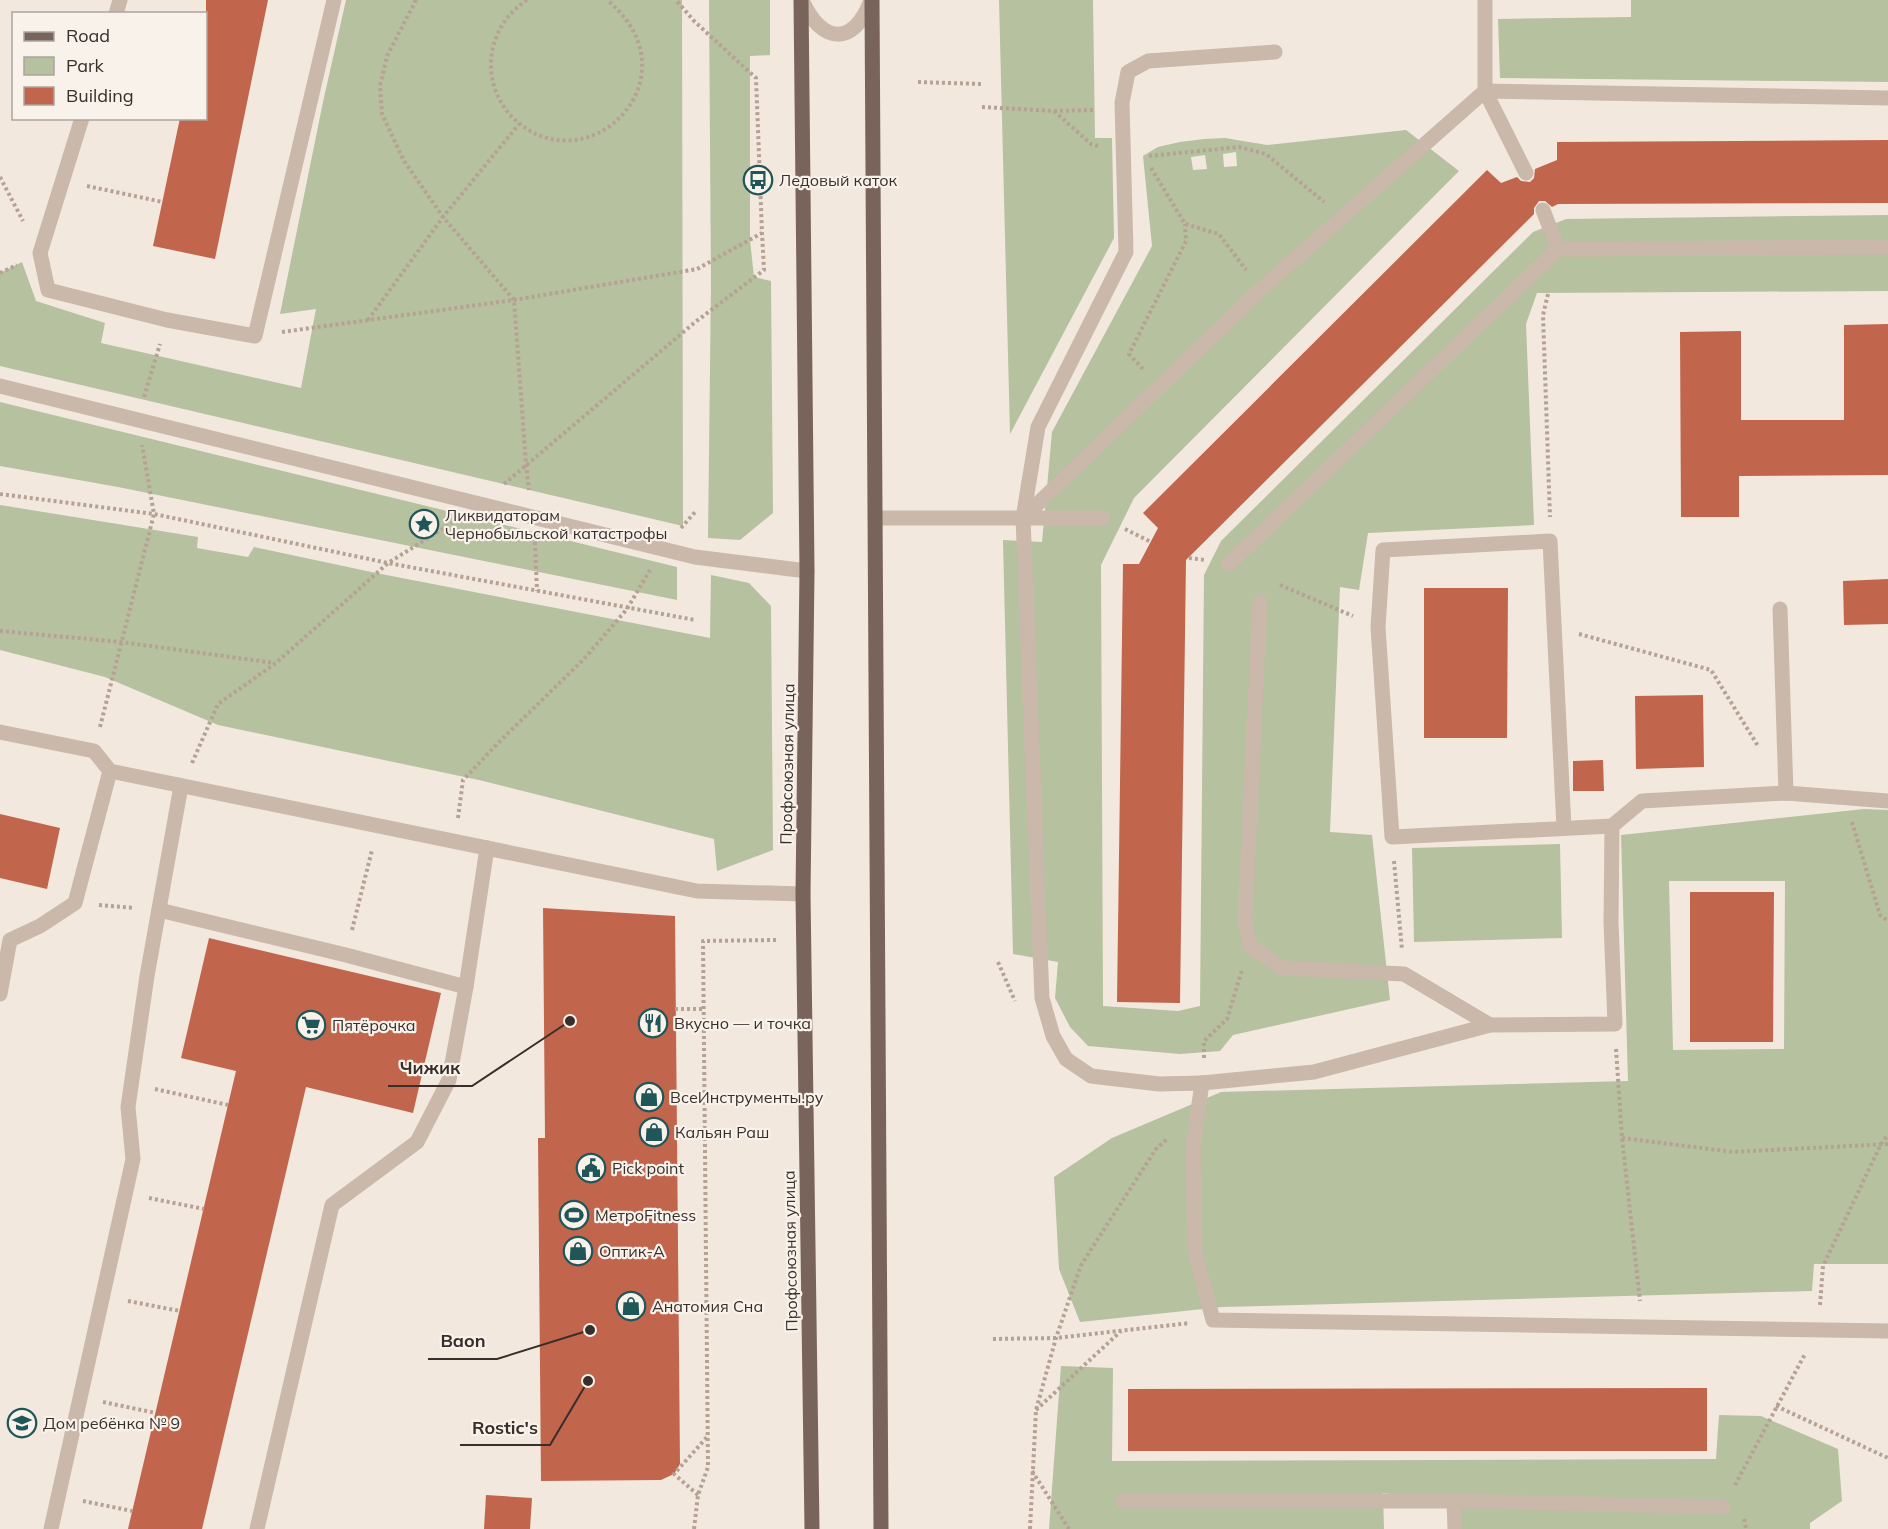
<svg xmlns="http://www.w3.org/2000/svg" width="1888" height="1529" viewBox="0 0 1888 1529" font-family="Mulish,sans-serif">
<rect width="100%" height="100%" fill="#f2e8de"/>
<g fill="#b6c19f" fill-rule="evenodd">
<path d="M346,0H682L683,526L0,366V273L22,262L36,301L105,323L101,343L301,388L316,309L280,314L323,102Z"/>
<path d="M709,0H770V55L750,56V240L754,277L771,281L773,513L740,540L708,538L711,283Z"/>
<path d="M999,0H1093L1095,138H1112L1114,238L1010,434Z"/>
<path d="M1631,0H1888V82L1500,78L1498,19L1631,17Z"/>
<path d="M1406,130L1459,171L1134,498L1101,565L1103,1006L1178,1011L1200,1006L1204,575L1221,541L1533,232L1566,219L1888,215V291L1537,293L1526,324L1534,525L1368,533L1359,590L1340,587L1330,832L1372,835L1390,1000L1233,1035L1220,1051L1180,1054L1088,1046L1070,1027L1055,998L1058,962L1013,954L1003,540L1042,542L1052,432L1152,246L1143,156L1158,147L1180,142L1204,139L1225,138L1267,145ZM1236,152L1237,166L1224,167L1223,154ZM1205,155L1207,169L1193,170L1191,157Z"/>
<path d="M0,402L677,567V600L118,487L0,466Z"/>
<path d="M0,505L198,537L197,548L248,557L254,547L376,573L710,638L711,575L749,583L771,606L773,850L717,871L714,839L479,780L218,725L105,677L0,650Z"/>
<path d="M1864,809L1888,810V1264H1814L1812,1291L1222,1307L1080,1322L1059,1269L1054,1177L1112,1138L1221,1092L1628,1081L1621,835ZM1669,881H1785L1784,1049L1673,1050Z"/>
<path d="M1560,844L1562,938L1414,942L1412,848Z"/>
<path d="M1061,1366L1113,1368L1112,1461L1716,1459L1719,1415L1761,1416L1838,1449L1842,1501L1810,1523V1529H1459L1454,1501L1383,1493L1384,1529H1049Z"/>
</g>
<g fill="#c2654d">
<path d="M206,0H268L215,259L153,246L180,118H206Z"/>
<path d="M1888,140V203L1558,204L1552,207L1545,201H1539L1534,208V214L1186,560L1180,1003L1117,1002L1123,564H1139L1158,528L1143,513L1487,170L1501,183L1517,177L1521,181L1530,182L1534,178L1535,169L1557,160V142Z"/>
<path d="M1888,324V475L1739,476V517H1681L1680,332L1741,331V420H1844V325Z"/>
<path d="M1888,579V624L1844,625L1843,581Z"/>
<path d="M1424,588H1508L1507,738H1424Z"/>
<path d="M1703,695L1704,767L1636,769L1635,696Z"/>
<path d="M1603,760L1604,791H1573V761Z"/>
<path d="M0,814L60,828L47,889L0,878Z"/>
<path d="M1690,892H1774L1773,1042H1690Z"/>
<path d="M543,908L675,916L680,1464L674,1474L661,1480L541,1481L538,1138H545Z"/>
<path d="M209,938L441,993L413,1113L306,1087L202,1529H128L236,1071L181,1058Z"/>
<path d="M1707,1388V1451H1128V1389Z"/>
<path d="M486,1495L532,1498L530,1529H484Z"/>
</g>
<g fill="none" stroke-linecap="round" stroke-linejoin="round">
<g stroke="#b6a295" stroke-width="4" stroke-dasharray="3 3" stroke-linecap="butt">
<path d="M416,0L387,56L380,86L382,114L404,161L443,217L514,300L526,464L529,490"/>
<path d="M527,0C503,16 490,40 491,69C492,87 500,105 513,118C587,189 700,77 607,0"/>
<path d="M918,82L981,84"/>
<path d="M982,107L1054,111L1095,110"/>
<path d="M1054,111L1091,144L1098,146"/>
<path d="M1149,156L1239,147L1266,154L1324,202"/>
<path d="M1151,168L1185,224L1219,234L1246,270"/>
<path d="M0,177L23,221"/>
<path d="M87,186L163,202"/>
<path d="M0,273L17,265"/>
<path d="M1548,294L1543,315L1550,517"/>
<path d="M368,320L443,217L519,124"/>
<path d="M282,332L514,300L697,269L762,233L756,78L694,21L676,0"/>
<path d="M1143,369L1129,354L1186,241L1185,224"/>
<path d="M144,397L160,344"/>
<path d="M504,484L694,323L764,270L762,233"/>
<path d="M0,494L154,514L388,563L695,620"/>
<path d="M681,528L696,511"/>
<path d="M1125,529L1151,542"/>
<path d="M535,542L537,591"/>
<path d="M1189,558L1205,560"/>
<path d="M1280,585L1353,616"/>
<path d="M0,631L121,642L275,663"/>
<path d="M1579,634L1711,670L1758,746"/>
<path d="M100,727L154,514L142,445"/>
<path d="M192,763L218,704L276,663L388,563L452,523"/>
<path d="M458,818L463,780L499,742L583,660L627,609L650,570"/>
<path d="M1852,822L1880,915L1888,921"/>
<path d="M1394,861L1402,950"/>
<path d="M99,905L134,908"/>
<path d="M352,930L372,850"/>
<path d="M998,962L1015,1001"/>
<path d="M675,1009H703"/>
<path d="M1616,1049L1622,1138L1640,1301"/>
<path d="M1204,1058V1041L1227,1019L1242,970"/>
<path d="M155,1089L228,1105"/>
<path d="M1622,1138L1733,1152L1888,1144"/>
<path d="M149,1198L204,1209"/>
<path d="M128,1301L180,1311"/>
<path d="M1820,1305L1823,1266L1881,1144L1888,1135"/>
<path d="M993,1339L1056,1338L1190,1323"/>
<path d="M103,1402L156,1413"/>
<path d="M1776,1406L1888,1458"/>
<path d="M1036,1410L1121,1331"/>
<path d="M1032,1471L1069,1529"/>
<path d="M1735,1485L1805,1354"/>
<path d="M698,1495L674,1474L707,1437"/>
<path d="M83,1501L132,1511"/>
<path d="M1744,1519L1746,1529"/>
<path d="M694,1529L698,1495L708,1467L703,941L776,940"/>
<path d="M1030,1529L1036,1410L1056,1338L1081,1265L1156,1149L1168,1138"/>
</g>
<g stroke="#cab8ab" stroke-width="15">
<path d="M116,14L120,0"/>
<path d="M1275,52L1148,61L1128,72L1122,103L1126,252L1038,427L1023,518L1042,998L1053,1036L1066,1059L1091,1076L1159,1084L1202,1083L1193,1146L1195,1252L1213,1320L1888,1331"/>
<path d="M82,118L40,253L48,290L167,320L255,336L334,0"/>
<path d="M1526,173L1485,91L1888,98"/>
<path d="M1543,210L1558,249"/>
<path d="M0,386L695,557L807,571"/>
<path d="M875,518H1103"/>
<path d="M1023,518L1261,289L1485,91V0"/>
<path d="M1229,564L1558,249L1888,247"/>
<path d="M1260,602L1245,919L1250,946L1282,968L1404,974L1490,1025"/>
<path d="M1780,609L1786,793"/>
<path d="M0,732L94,751L110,771L697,891L803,894"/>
<path d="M1564,828L1550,541L1383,550L1378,627L1392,837L1612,826"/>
<path d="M159,910L346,955L466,987"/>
<path d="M0,994L10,940L40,926L75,903L110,771"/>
<path d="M1202,1083L1314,1072L1490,1025L1615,1024L1611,922L1612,826L1642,801L1786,793L1888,801"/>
<path d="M1123,1501H1454"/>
<path d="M51,1529L133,1159L128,1107L147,976L181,786"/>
<path d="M257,1529L332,1205L417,1142L449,1080L466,987L487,848"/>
<path d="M1455,1529L1454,1501L1723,1507"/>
</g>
<path stroke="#cab8ab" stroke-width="15" d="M802,0C821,44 854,47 871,0"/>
<g stroke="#79645b" stroke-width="15">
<path d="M801,0L807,571L803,894L812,1529"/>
<path d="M872,0L881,1529"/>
</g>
</g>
<defs>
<g id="bus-ring" transform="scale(1.5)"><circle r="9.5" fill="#f9f2eb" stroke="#205658" stroke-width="1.5"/><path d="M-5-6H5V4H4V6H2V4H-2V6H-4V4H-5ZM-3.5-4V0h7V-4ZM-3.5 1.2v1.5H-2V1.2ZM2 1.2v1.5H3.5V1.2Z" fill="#205658"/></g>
<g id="sight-ring" transform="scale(1.5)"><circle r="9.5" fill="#f9f2eb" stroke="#205658" stroke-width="1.5"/><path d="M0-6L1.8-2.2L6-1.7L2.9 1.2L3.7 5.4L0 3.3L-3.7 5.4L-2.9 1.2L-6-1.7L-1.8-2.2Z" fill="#205658"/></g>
<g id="restaurant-ring" transform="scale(1.5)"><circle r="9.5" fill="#f9f2eb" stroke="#205658" stroke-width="1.5"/><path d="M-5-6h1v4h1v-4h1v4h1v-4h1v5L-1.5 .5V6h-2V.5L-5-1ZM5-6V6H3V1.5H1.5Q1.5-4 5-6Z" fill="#205658"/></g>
<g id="supermarket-ring" transform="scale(1.5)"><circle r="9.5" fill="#f9f2eb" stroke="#205658" stroke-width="1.5"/><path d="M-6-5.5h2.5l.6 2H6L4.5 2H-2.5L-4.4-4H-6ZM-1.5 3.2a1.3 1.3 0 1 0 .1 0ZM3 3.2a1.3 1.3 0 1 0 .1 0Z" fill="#205658"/></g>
<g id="shop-ring" transform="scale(1.5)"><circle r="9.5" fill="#f9f2eb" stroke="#205658" stroke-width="1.5"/><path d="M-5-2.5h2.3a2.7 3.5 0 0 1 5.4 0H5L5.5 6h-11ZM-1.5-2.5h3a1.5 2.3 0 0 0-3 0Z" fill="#205658"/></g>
<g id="civic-ring" transform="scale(1.5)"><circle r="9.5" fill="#f9f2eb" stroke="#205658" stroke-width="1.5"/><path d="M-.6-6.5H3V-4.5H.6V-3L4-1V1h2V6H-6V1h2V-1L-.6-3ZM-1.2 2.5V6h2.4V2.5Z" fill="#205658"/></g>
<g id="stadium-ring" transform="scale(1.5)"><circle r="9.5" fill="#f9f2eb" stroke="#205658" stroke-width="1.5"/><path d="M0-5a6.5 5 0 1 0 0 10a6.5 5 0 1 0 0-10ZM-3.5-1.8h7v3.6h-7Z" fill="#205658"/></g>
<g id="school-ring" transform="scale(1.5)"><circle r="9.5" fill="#f9f2eb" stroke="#205658" stroke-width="1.5"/><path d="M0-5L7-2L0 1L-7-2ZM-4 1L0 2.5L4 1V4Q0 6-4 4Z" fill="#205658"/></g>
</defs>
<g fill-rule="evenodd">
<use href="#bus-ring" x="758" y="180"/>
<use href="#sight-ring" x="424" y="524"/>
<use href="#restaurant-ring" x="653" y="1023"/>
<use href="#supermarket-ring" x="311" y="1025"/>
<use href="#shop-ring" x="649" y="1097"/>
<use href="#shop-ring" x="654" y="1132"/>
<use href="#civic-ring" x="591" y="1168"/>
<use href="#stadium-ring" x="574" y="1215"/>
<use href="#shop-ring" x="578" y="1251"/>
<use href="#shop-ring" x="631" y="1306"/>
<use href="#school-ring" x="22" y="1423"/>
</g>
<g text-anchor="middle" stroke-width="4.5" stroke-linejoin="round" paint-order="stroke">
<g font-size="16" fill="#382e2a" stroke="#f9f2eb" text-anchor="start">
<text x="779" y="186">Ледовый каток</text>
<text x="445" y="521">Ликвидаторам<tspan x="445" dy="18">Чернобыльской катастрофы</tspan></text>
<text x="674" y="1029">Вкусно — и точка</text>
<text x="332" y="1031">Пятёрочка</text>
<text x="670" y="1103">ВсеИнструменты.ру</text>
<text x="675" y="1138">Кальян Раш</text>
<text x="612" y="1174">Pick point</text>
<text x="595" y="1221">МетроFitness</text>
<text x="599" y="1257">Оптик-А</text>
<text x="652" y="1312">Анатомия Сна</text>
<text x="43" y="1429">Дом ребёнка № 9</text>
</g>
<g font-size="16" fill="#382e2a" stroke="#f9f2eb">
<text transform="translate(787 764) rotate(-89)" y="6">Профсоюзная улица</text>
<text transform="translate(790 1251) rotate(-91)" y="6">Профсоюзная улица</text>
</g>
</g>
<path fill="none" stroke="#382e2a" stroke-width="2" d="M570 1021L472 1086H388M590 1330L497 1359H428M588 1381L550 1445H460"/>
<g fill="#382e2a" stroke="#f9f2eb" stroke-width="2">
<circle cx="570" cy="1021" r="6"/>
<circle cx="590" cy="1330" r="6"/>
<circle cx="588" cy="1381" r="6"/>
</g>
<g font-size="18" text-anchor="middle" font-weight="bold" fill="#382e2a" stroke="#f9f2eb" stroke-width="4.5" stroke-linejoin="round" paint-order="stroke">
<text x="430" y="1074">Чижик</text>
<text x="463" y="1347">Baon</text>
<text x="505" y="1434">Rostic's</text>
</g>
<rect x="12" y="12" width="195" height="108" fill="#f9f2eb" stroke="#aca49e" stroke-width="1.5"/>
<rect x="24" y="32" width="30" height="9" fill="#79645b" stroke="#aca49e" stroke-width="1.5"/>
<text x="66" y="42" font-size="18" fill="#382e2a">Road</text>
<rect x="24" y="57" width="30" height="18" fill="#b6c19f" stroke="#aca49e" stroke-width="1.5"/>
<text x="66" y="72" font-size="18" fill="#382e2a">Park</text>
<rect x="24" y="87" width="30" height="18" fill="#c2654d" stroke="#aca49e" stroke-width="1.5"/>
<text x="66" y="102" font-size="18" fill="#382e2a">Building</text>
</svg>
